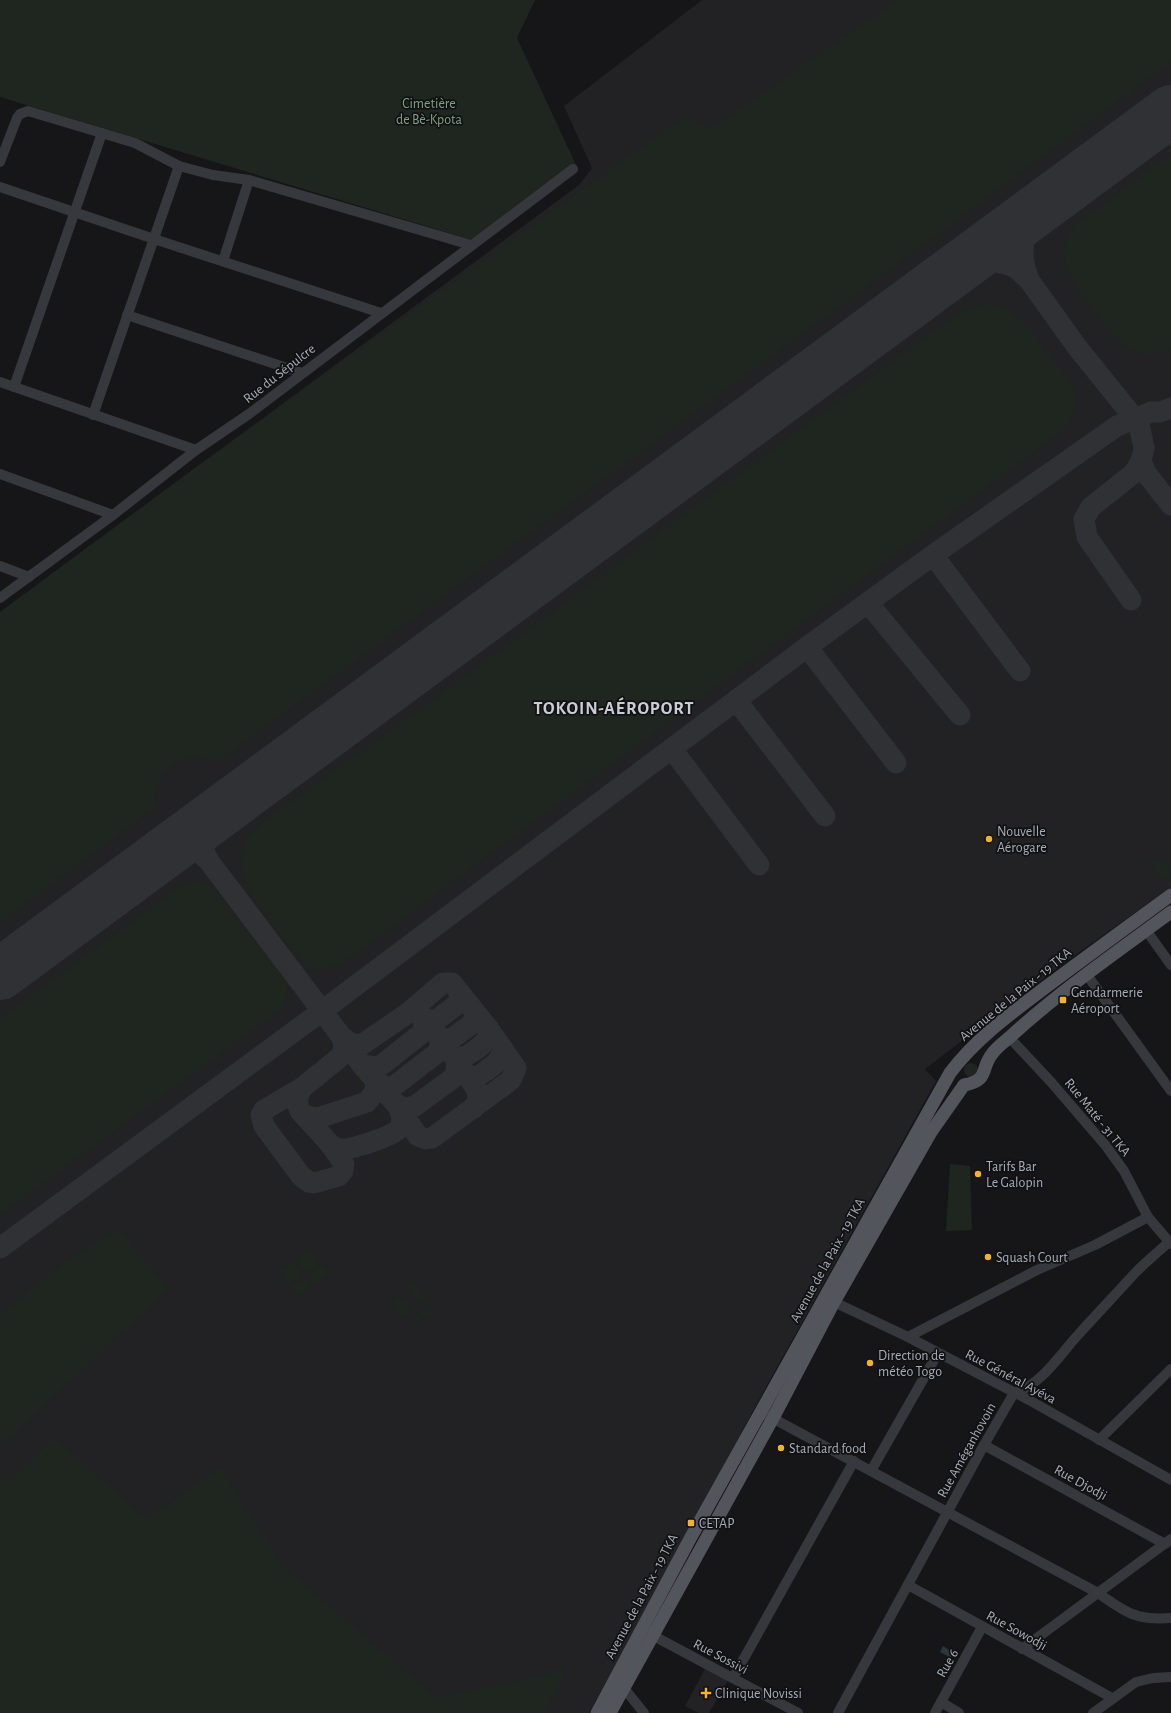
<svg xmlns="http://www.w3.org/2000/svg" width="1171" height="1713" viewBox="0 0 1171 1713" font-family="'Alegreya Sans',sans-serif">
<rect width="100%" height="100%" fill="#161618"/>
<g fill="#222225">
<path d="M702,0H1171V887L1064,963L925,1069L936,1081L754,1409L691,1528L589,1713H0V612L579,185L592,168L564,106Z"/>
<path d="M706,1667L728,1680L709,1713H698L685,1706Z"/>
</g>
<g fill="#1e261f">
<path d="M0,0H535L517,38L576,165L472,240L0,97Z"/>
<path d="M897,0H1171V62L906,258L219,761L193,757L182,759L172,764L164,772L154,793L156,807L0,923V612L199,465L683,117L712,128Z"/>
<path d="M1171,154V349C1157,357 1137,356 1124,346C1112,337 1073,283 1067,269C1066,266 1065,261 1065,257C1063,245 1068,235 1074,226Z"/>
<path d="M987,304C1019,307 1039,341 1057,364C1062,371 1071,379 1073,387C1078,404 1074,420 1061,432L342,964L311,970C295,954 281,937 268,918C250,894 231,868 248,838C251,832 258,827 262,822L432,701L812,420L959,313L978,305Z"/>
<path d="M1146,858L1168,864L1171,868L1170,876L1166,879L1159,878L1154,868L1145,860Z"/>
<path d="M195,881L205,884L215,889L282,974C290,988 288,1002 277,1013L0,1215V1018L186,882Z"/>
<circle cx="971" cy="1070" r="7"/>
<path d="M950,1164L970,1166L972,1230L946,1231Z"/>
<path d="M118,1228L169,1289L0,1446V1315L64,1263Z"/>
<path d="M310,1249L320,1262L308,1272L306,1270L304,1271L296,1260Z"/>
<path d="M293,1262L302,1273L300,1274L301,1276L289,1286L279,1272Z"/>
<path d="M322,1264L329,1274L315,1285L309,1277L311,1276L309,1274Z"/>
<path d="M303,1278L305,1280L307,1279L313,1286L299,1297L291,1288Z"/>
<path d="M414,1283L432,1307L419,1301L408,1288Z"/>
<path d="M400,1297L408,1303L413,1311L403,1318L392,1304Z"/>
<path d="M422,1310L431,1313L415,1324L416,1317Z"/>
<path d="M55,1438L147,1519L220,1467L284,1567L437,1698L567,1670L544,1713H0V1475L8,1481Z"/>
</g>
<path fill="#2c353c" d="M943,1646L954,1653L951,1658L940,1652Z"/>
<g fill="none" stroke-linecap="round" stroke-linejoin="round">
<g stroke="#303135" stroke-width="21">
<path d="M954,271L969,264L984,260L1006,264L1016,268L1029,280L1077,347L1139,424L1144,448L1141,461L1134,473L1091,507L1084,519L1087,537L1131,600"/>
<path d="M1029,280C1016,247 1025,228 1046,203"/>
<path d="M1141,461L1146,473L1171,505"/>
<path d="M933,555L1020,671"/>
<path d="M868,603L960,715"/>
<path d="M807,647L896,763"/>
<path d="M736,700L825,816"/>
<path d="M672,749L759,865"/>
<path d="M167,850C182,845 196,848 208,860C199,841 203,828 216,812"/>
<path d="M208,860L341,1036L362,1065L396,1104L418,1136L426,1139L432,1138L511,1080L516,1068L488,1028L452,983H443L408,1013L370,1039L363,1044H351L341,1036C345,1044 345,1050 339,1058L303,1087L264,1110L261,1115L264,1126L301,1176L309,1182L314,1183L339,1176L343,1171L344,1164L330,1144L300,1111C296,1103 297,1094 303,1087"/>
<path d="M408,1013H418L426,1019L457,1061L477,1090L478,1100L473,1109"/>
<path d="M432,1028L435,1021L459,1003L460,993"/>
<path d="M439,1037L450,1040L473,1023L475,1013"/>
<path d="M455,1057H465C476,1049 491,1043 488,1028"/>
<path d="M362,1065L377,1067L383,1064L422,1033L426,1019L435,1021"/>
<path d="M468,1076L477,1077C488,1069 501,1063 503,1049"/>
<path d="M396,1104L404,1108L415,1106L453,1078L456,1072L457,1061"/>
<path d="M304,1115L314,1118L321,1117L367,1102L374,1093L377,1082L388,1088L394,1086L437,1053L440,1047L439,1037"/>
<path d="M330,1144C333,1146 336,1149 341,1149C350,1150 394,1136 399,1129C403,1123 402,1117 400,1111"/>
<path d="M0,1248L322,1011L807,647L933,555L1117,426L1151,412H1160L1171,408"/>
</g>
<path stroke="#303135" stroke-width="52" d="M0,974C390,685 781,399 1171,111"/>
<g stroke="#37383d" stroke-width="10">
<path d="M0,162L17,118L20,114L28,111L135,143L179,166L213,175L249,180L471,245"/>
<path d="M0,187L154,239L381,313"/>
<path d="M223,261L249,180"/>
<path d="M127,315L302,373"/>
<path d="M0,382L196,450"/>
<path d="M14,387L102,133"/>
<path d="M93,415L179,166"/>
<path d="M0,474L113,515"/>
<path d="M0,566L29,577"/>
<path d="M0,598L113,515L196,450L249,414L573,169"/>
<path d="M1146,930L1171,965"/>
<path d="M1087,975L1171,1091"/>
<path d="M1009,1037L1051,1082L1106,1146L1124,1171L1148,1217L1171,1244"/>
<path d="M834,1302L908,1337L1029,1400L1171,1480"/>
<path d="M908,1337L1037,1270L1095,1245L1148,1217"/>
<path d="M761,1412L1098,1593C1125,1612 1136,1621 1171,1618"/>
<path d="M1099,1440L1171,1369"/>
<path d="M984,1445L1165,1544"/>
<path d="M871,1471L938,1353"/>
<path d="M908,1585L1112,1698"/>
<path d="M652,1635L798,1713"/>
<path d="M1022,1649L1171,1539"/>
<path d="M733,1678L854,1461"/>
<path d="M620,1683L644,1713"/>
<path d="M941,1702L959,1713"/>
<path d="M838,1713L984,1445L1014,1393C1040,1386 1060,1355 1077,1336C1096,1315 1116,1294 1135,1273C1146,1262 1158,1252 1169,1242"/>
<path d="M935,1713L982,1627"/>
<path d="M1093,1713L1136,1682L1153,1678L1171,1677"/>
</g>
<g stroke="#53555c" stroke-width="13">
<path d="M597,1713L691,1537L950,1073C974,1041 1006,1017 1038,993C1082,960 1126,928 1171,895"/>
<path d="M610,1713L773,1418L834,1302L931,1132L964,1085C990,1080 980,1069 992,1054C997,1047 1004,1042 1010,1037C1060,991 1117,952 1171,912"/>
</g>
</g>
<g fill="#f2b134" stroke="#111113" stroke-width="1.5">
<circle cx="989" cy="839" r="4"/>
<rect x="1059" y="996" width="8" height="8" rx="2"/>
<circle cx="978" cy="1174" r="4"/>
<circle cx="988" cy="1257" r="4"/>
<circle cx="870" cy="1363" r="4"/>
<circle cx="781" cy="1448" r="4"/>
<rect x="687" y="1519" width="8" height="8" rx="2"/>
<path d="M704 1687h4v4h4v4h-4v4h-4v-4h-4v-4h4z"/>
</g>
<g text-anchor="middle" stroke-width="3.5" stroke-linejoin="round" paint-order="stroke">
<g font-size="14" fill="#7fa381" stroke="#111113">
<text x="429" y="108">Cimetière<tspan x="429" dy="16">de Bè-Kpota</tspan></text>
</g>
<g font-size="14" fill="#a8adb8" stroke="#111113">
<text transform="translate(279 373) rotate(-38)" y="5">Rue du Sépulcre</text>
<text transform="translate(1015 994) rotate(-39)" y="5">Avenue de la Paix - 19 TKA</text>
<text transform="translate(1098 1117) rotate(51)" y="5">Rue Maté - 31 TKA</text>
<text transform="translate(827 1260) rotate(-61)" y="5">Avenue de la Paix - 19 TKA</text>
<text transform="translate(1011 1376) rotate(28)" y="5">Rue Général Ayéva</text>
<text transform="translate(966 1450) rotate(-61)" y="5">Rue Améganhovoin</text>
<text transform="translate(1081 1482) rotate(29)" y="5">Rue Djodji</text>
<text transform="translate(641 1596) rotate(-62)" y="5">Avenue de la Paix - 19 TKA</text>
<text transform="translate(1017 1630) rotate(29)" y="5">Rue Sowodji</text>
<text transform="translate(721 1656) rotate(28)" y="5">Rue Sossivi</text>
<text transform="translate(947 1663) rotate(-61)" y="5">Rue 6</text>
</g>
<g font-size="14" fill="#a8adb8" stroke="#111113" text-anchor="start">
<text x="997" y="836">Nouvelle<tspan x="997" dy="16">Aérogare</tspan></text>
<text x="1071" y="997">Gendarmerie<tspan x="1071" dy="16">Aéroport</tspan></text>
<text x="986" y="1171">Tarifs Bar<tspan x="986" dy="16">Le Galopin</tspan></text>
<text x="996" y="1262">Squash Court</text>
<text x="878" y="1360">Direction de<tspan x="878" dy="16">météo Togo</tspan></text>
<text x="789" y="1453">Standard food</text>
<text x="699" y="1528">CETAP</text>
<text x="715" y="1698">Clinique Novissi</text>
</g>
<g font-size="18" font-weight="bold" letter-spacing="1" fill="#c9ccd4" stroke="#111113">
<text x="614" y="714">TOKOIN-AÉROPORT</text>
</g>
</g>
</svg>
